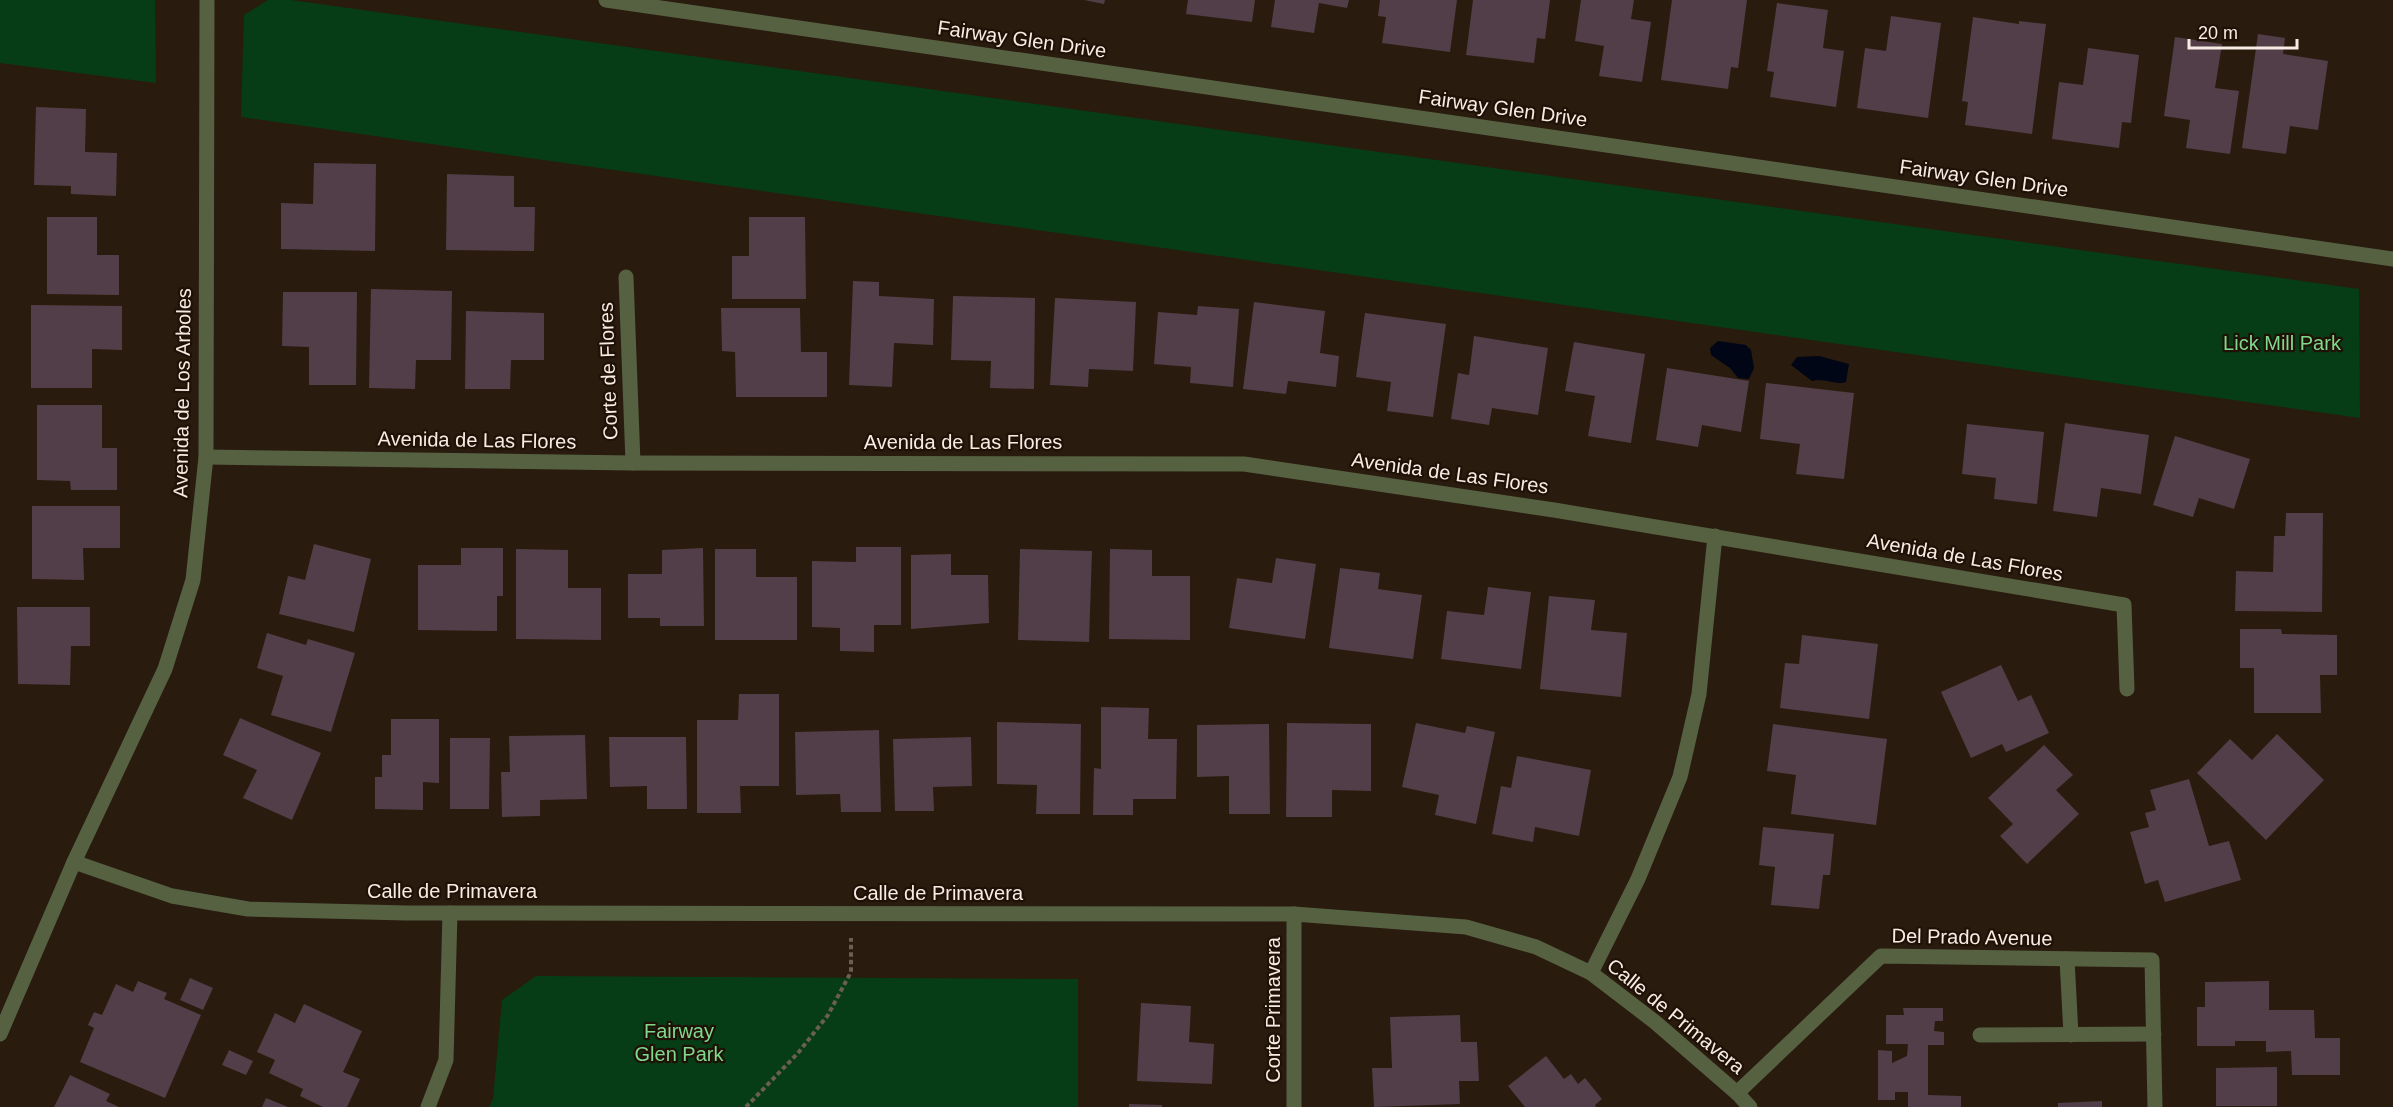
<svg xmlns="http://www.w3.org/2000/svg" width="2393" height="1107" viewBox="0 0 2393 1107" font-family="Arial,sans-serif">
<rect width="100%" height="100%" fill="#291b0e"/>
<g fill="#063d16">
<path d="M0,0H155L156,83L0,63Z"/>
<path d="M268,0H291L2359,289L2360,418L241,117L244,15Z"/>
<path d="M536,976L1078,979V1107H489L493,1099L502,1000Z"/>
</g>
<g fill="#000615">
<path d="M1718,341L1746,345L1751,350L1754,368L1749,379L1738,378L1730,368L1711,355L1710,348Z"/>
<path d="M1819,356L1849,364L1846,382C1836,386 1824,377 1812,381L1791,365L1797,357Z"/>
</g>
<g fill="#523e48">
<path d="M1084,0H1105L1104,4Z"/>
<path d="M1188,0H1255L1252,22L1186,14Z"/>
<path d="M1275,0H1349L1347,8L1319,3L1314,33L1271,27Z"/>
<path d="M1380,0H1457L1450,52L1382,43L1386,17L1378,16Z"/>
<path d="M1473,0H1550L1545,39L1537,38L1534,63L1466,55Z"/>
<path d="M1581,0H1634L1631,19L1651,22L1642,82L1599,76L1604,46L1575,41Z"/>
<path d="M1672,0H1747L1738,68L1731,67L1728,89L1661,80Z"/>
<path d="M1777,3L1828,10L1823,48L1844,51L1836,107L1770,97L1774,72L1767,71Z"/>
<path d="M1891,16L1941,23L1928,118L1857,108L1865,48L1886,51Z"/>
<path d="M1973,17L2019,24V21L2046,24L2032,134L1965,125L1968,102L1962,101Z"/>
<path d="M2258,34L2285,38L2283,54L2328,61L2318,130L2290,126L2286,154L2242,148Z"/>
<path d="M2175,37L2222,44L2215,88L2239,91L2230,154L2186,148L2190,120L2164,116Z"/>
<path d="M2088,48L2139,55L2131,123L2122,122L2119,148L2052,139L2059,82L2083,85Z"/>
<path d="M36,107L86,109L85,152L117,153L116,196L71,194V186L34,185Z"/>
<path d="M314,163L376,164L375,251L281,249V203L313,204Z"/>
<path d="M447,174L514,176V207H535L534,251L446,250Z"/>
<path d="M47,217H97V255H119V295L47,294Z"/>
<path d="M749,217H805L806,299H732V256H749Z"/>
<path d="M853,281L879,282V296L934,299L933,345L894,343L892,387L849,385Z"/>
<path d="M371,289L452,291L451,360H416L415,389L369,388Z"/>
<path d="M283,292H357L356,385H309V347L282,346Z"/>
<path d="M953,296L1035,298L1034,389L990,388L991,361L951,360Z"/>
<path d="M1055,298L1136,302L1133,371L1089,369L1088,387L1050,385Z"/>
<path d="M1254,302L1325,311L1320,353L1339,356L1336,387L1288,381L1286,394L1243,389Z"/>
<path d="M31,305L122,306V350L92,349V388H31Z"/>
<path d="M1198,306L1239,309L1233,387L1190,383L1191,367L1154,364L1158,312L1197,315Z"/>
<path d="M721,308H800L801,352H827V397H736L735,352L722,351Z"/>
<path d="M466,311L544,313V360H511L510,389H465Z"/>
<path d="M1365,313L1446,324L1433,417L1387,411L1391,382L1356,377Z"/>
<path d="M1474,336L1548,348L1538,415L1492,408L1489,425L1451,419L1458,373L1469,375Z"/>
<path d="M1574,342L1645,354L1631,443L1588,436L1595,396L1565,391Z"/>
<path d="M1667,368L1749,381L1741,432L1702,425L1698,447L1656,440Z"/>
<path d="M1766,383L1854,393L1844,479L1796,474L1800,444L1760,439Z"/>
<path d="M37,405H102V448H117V490H71L70,481L37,480Z"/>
<path d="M2065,423L2149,435L2141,494L2101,488L2097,517L2053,511Z"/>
<path d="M1967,424L2044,432L2037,504L1994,499L1996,478L1962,474Z"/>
<path d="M2175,436L2250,459L2234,509L2199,498L2193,517L2153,505Z"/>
<path d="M32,506H120V548H83L84,580L32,579Z"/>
<path d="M2286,513H2323L2322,612L2235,611L2236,571L2273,572L2274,536H2285Z"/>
<path d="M314,544L371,559L354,632L279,614L288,576L305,580Z"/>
<path d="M856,547H901V625H874V652L840,651V628L812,627V561L856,562Z"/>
<path d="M461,548H503V596H497V631L418,630V565H461Z"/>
<path d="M703,548L704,626H660V618H628V574H662V550Z"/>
<path d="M516,549L568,550V588H601V640L516,639Z"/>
<path d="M715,549H756V577H797V640H715Z"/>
<path d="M1020,549L1092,551L1089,642L1018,640Z"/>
<path d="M1110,549L1152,550V576H1190V640L1109,639Z"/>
<path d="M951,554V575H988L989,623L911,629V555Z"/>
<path d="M1276,558L1316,564L1305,639L1229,628L1237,578L1272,583Z"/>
<path d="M1340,568L1380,573L1378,589L1422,595L1413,659L1329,648Z"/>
<path d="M1488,587L1531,592L1521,669L1441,659L1447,611L1484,615Z"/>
<path d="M1549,596L1595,600L1591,630L1627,633L1621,697L1540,689Z"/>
<path d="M17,607H90V646H71L70,685L18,684Z"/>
<path d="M2240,629H2281L2282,634L2337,635V675H2320L2321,713H2254V668H2240Z"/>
<path d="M267,633L306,645L308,639L355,653L331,732L271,715L283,676L257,668Z"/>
<path d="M1802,635L1878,644L1869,719L1780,708L1785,663L1799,664Z"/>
<path d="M2001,665L2018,701L2031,695L2049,733L2006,752L2002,744L1971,758L1941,692Z"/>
<path d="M739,694H779V786H740L741,813H697V720H738Z"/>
<path d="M1101,707L1149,708L1148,739H1177L1176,799H1133V815H1093L1094,768L1101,769Z"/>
<path d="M240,718L321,753L292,820L243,798L257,770L223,755Z"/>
<path d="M391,719H439V783L423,782V810L375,809V777H382V755H391Z"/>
<path d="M997,722L1081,724L1080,814H1036L1037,785L997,784Z"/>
<path d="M1287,723L1371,724V791L1332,790V817H1286Z"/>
<path d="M1416,723L1465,733L1467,726L1495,732L1476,824L1435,815L1439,795L1402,787Z"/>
<path d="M1269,724L1270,814H1229V776L1197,777V725Z"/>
<path d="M1773,724L1887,739L1876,825L1791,814L1796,775L1767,771Z"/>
<path d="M879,730L881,812H841L840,794L796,795L795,732Z"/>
<path d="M2277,734L2324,780L2266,840L2197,773L2230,739L2252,760Z"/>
<path d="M585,735L587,799L540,800V816L502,817L501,772H510L509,736Z"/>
<path d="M609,737H686L687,809H647V786L610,787Z"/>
<path d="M971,737L972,786L933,787L934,811H895L893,739Z"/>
<path d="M450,738H490L489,809H450Z"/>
<path d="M2044,745L2073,775L2056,790L2079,814L2027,864L2000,836L2013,824L1988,798Z"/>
<path d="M1517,756L1591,770L1579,836L1535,827L1533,842L1492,834L1501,786L1511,788Z"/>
<path d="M2189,779L2209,846L2229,841L2241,880L2165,902L2158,880L2145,884L2130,832L2149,827L2145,813L2156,810L2150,790Z"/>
<path d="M1763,827L1834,834L1830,875H1823L1819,909L1771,905L1775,867L1759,865Z"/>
<path d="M190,978L213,988L203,1010L180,1000Z"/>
<path d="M138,981L167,993L164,999L201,1015L165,1098L80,1062L94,1028L88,1025L94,1012L102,1015L116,984L133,992Z"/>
<path d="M2269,981V1010H2314L2315,1038H2340V1075H2292L2291,1051L2266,1052V1041H2235V1046H2197V1007H2205V982Z"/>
<path d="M1141,1003L1191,1006L1189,1042L1214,1044L1212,1084L1137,1081Z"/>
<path d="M304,1004L362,1031L343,1072L360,1079L347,1107H323L300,1096L303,1089L269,1073L275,1060L257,1052L275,1013L295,1023Z"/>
<path d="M1903,1008H1943V1021H1935L1934,1031L1944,1032V1045H1928V1095L1961,1096V1107H1908V1092H1895V1100H1878V1050L1892,1051V1063L1907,1056L1908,1044H1886V1015H1904Z"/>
<path d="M1460,1015L1461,1042H1477L1479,1081H1459L1460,1104L1374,1107L1372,1068H1392L1390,1017Z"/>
<path d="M229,1050L253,1061L246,1075L222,1065Z"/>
<path d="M1546,1056L1564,1079L1571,1074L1578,1084L1585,1078L1602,1099L1595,1105L1596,1107H1525L1508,1086Z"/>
<path d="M2277,1067V1106H2216V1068Z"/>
<path d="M70,1075L110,1094L106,1101L119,1107H54Z"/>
<path d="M266,1098L288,1107H262Z"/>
<path d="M2102,1101V1107H2058V1103Z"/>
<path d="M1129,1104L1162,1105V1107H1129Z"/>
</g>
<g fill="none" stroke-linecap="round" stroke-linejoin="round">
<path stroke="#6b5e53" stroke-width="4" stroke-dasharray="4.5 3" stroke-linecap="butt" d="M746,1107L798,1053L828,1015L851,972V938"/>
<g stroke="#566142" stroke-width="15">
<path d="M606,0L2393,259"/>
<path d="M626,277L633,463"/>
<path d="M206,457L633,463L1244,464L1554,510L2124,605L2127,689"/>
<path d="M74,862L172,896L248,909L406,913L1294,914L1466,927L1536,947L1591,973L1655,1022L1737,1093L1750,1107"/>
<path d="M2067,959L2071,1035"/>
<path d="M1591,973L1638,879L1680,777L1699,694L1715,536"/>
<path d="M0,1034L74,862L165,669L193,580L206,457L207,0"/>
<path d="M1980,1035L2154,1034"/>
<path d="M1737,1093L1881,956L2152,960L2155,1107"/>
<path d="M428,1107L446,1060L450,913"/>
<path d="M1294,1107V914"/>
</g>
</g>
<g text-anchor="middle" stroke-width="4.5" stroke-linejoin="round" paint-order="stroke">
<g font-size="20" fill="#f7ece4" stroke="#201106">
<text transform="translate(1022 39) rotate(8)" y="7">Fairway Glen Drive</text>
<text transform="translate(1503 108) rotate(8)" y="7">Fairway Glen Drive</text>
<text transform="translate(1984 178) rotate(8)" y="7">Fairway Glen Drive</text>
<text transform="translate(608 371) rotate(-92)" y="7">Corte de Flores</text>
<text transform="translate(182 393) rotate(-89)" y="7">Avenida de Los Arboles</text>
<text transform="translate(477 440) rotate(1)" y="7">Avenida de Las Flores</text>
<text x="963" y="449">Avenida de Las Flores</text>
<text transform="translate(1450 473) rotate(8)" y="7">Avenida de Las Flores</text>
<text transform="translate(1965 557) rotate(10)" y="7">Avenida de Las Flores</text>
<text x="452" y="898">Calle de Primavera</text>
<text x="938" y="900">Calle de Primavera</text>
<text transform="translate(1972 937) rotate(1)" y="7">Del Prado Avenue</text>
<text transform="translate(1273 1010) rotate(-90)" y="7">Corte Primavera</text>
<text transform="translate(1676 1016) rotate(39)" y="7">Calle de Primavera</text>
</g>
<g font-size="20" fill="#7ed98d" stroke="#201106">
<text x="2282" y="350">Lick Mill Park</text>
<text x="679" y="1038">Fairway<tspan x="679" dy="23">Glen Park</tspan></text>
</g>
</g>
<path d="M2189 39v9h108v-9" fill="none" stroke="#f7ece4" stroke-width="3"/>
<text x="2198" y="39" font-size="18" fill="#f7ece4" stroke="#201106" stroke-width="4.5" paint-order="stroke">20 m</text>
</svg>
